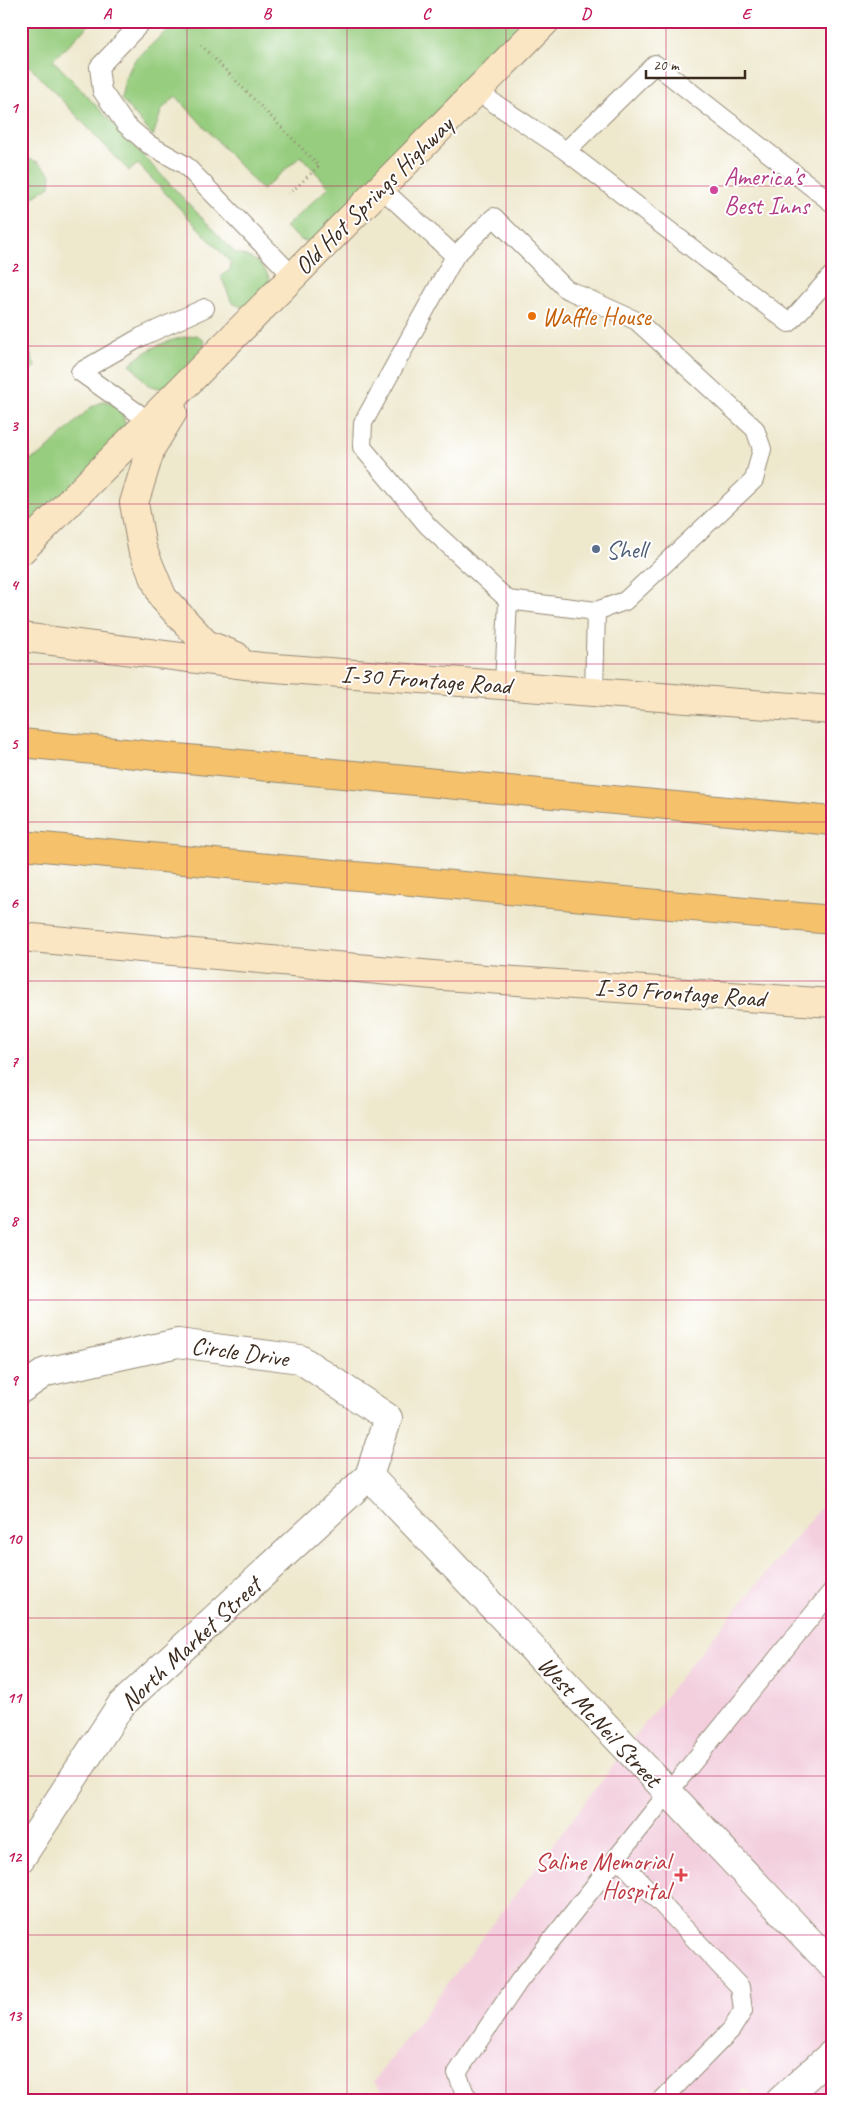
<svg xmlns="http://www.w3.org/2000/svg" width="853" height="2122" viewBox="0 0 853 2122" font-family="Caveat,sans-serif">
<rect width="100%" height="100%" fill="#fff"/>
<filter id="ink" filterUnits="userSpaceOnUse"><feTurbulence type="fractalNoise" baseFrequency=".02" numOctaves="2"/><feDisplacementMap in="SourceGraphic" scale="10" xChannelSelector="R" yChannelSelector="G"/><feConvolveMatrix kernelMatrix="1 2 1 2 8 2 1 2 1" color-interpolation-filters="sRGB"/></filter>
<filter id="wash" filterUnits="userSpaceOnUse"><feTurbulence type="fractalNoise" baseFrequency=".0096" numOctaves="4" result="noise"/><feDisplacementMap in="SourceGraphic" scale="20" xChannelSelector="R" yChannelSelector="G"/><feGaussianBlur stdDeviation="1.12" result="paint"/><feColorMatrix in="noise" values="0 0 0 0 0 0 0 0 0 0 0 0 0 0 0 0 0 1.4 0 .05"/><feComposite in="paint" operator="in"/></filter>
<g filter="url(#wash)">
<rect width="100%" height="100%" fill="#eee8cd"/>
<path fill="#f3cfde" d="M832,1494V2101H758L744,2088L731,2101H391L373,2082L688,1667Z"/>
<g fill="#97cd7f" stroke="#697c4e">
<path d="M21,21H93L53,60L235,253C256,258 266,265 272,286L249,310L232,303L221,276L230,270L231,263L138,164L129,171L21,57Z"/>
<path d="M177,21H539L315,244L301,240L285,227L329,187L301,156L262,190L176,96L162,109L153,136L121,99L125,79L134,61Z"/>
<path d="M26,158L38,162L51,174L50,186L35,196L21,197V163Z"/>
<path d="M21,334L36,367L21,374Z"/>
<path d="M197,335L204,341L205,351L167,390L148,385L130,364C151,346 169,339 197,335Z"/>
<path d="M103,401C123,404 126,421 126,439L21,538V464L42,454L90,408Z"/>
</g>
</g>
<g filter="url(#ink)">
<g fill="none" stroke-linecap="round" stroke-linejoin="round">
<g stroke="#948976" stroke-width="20">
<g id="service">
<path d="M143,21L99,67L102,91L125,124L148,144L185,165L293,276"/>
<path d="M476,91L566,151L789,323L832,275"/>
<path d="M566,151L655,64L832,203"/>
<path d="M380,187L455,256L363,423L362,447L428,526L508,600L596,611L625,601L754,480L762,449L755,429L637,321L566,289L494,217L455,256"/>
<path d="M149,421L80,372L141,337L205,308"/>
<path d="M504,685L508,600"/>
<path d="M594,692L596,611"/>
<path d="M617,1857L740,1987L743,2011L731,2030L661,2101"/>
<path d="M472,2101L465,2094L457,2073L519,1981L668,1793L832,1591"/>
</g>
</g>
<g stroke="#948976" stroke-width="30">
<g id="minor">
<path d="M21,1389L46,1372L178,1343L300,1359L388,1418L369,1476L121,1705L21,1858"/>
<path d="M369,1476L832,1965"/>
<path d="M780,2101L832,2054"/>
</g>
</g>
<g stroke="#948976" stroke-width="30">
<g id="secondary">
<path d="M173,412L151,448L134,503L142,548L163,598L206,644L236,656"/>
<path d="M21,551L546,21"/>
<path d="M21,637L262,667L832,710"/>
<path d="M21,937L444,976L832,1003"/>
</g>
</g>
<g stroke="#948976" stroke-width="30">
<g id="motorway">
<path d="M21,743L832,821"/>
<path d="M21,845L832,920"/>
</g>
</g>
<path stroke="#948976" stroke-width="3" stroke-dasharray="1 4" stroke-linecap="butt" d="M201,45L319,166L289,194"/>
<use href="#service" stroke="#fff" stroke-width="18"/>
<use href="#minor" stroke="#fff" stroke-width="28"/>
<use href="#secondary" stroke="#fbe6c4" stroke-width="28"/>
<use href="#motorway" stroke="#f5c16b" stroke-width="28"/>
</g>
</g>
<path fill="none" stroke="#c2185b" stroke-width="1" stroke-opacity="0.55" d="M187,21V2101M347,21V2101M506,21V2101M666,21V2101M21,186H832M21,346H832M21,504H832M21,664H832M21,822H832M21,981H832M21,1140H832M21,1300H832M21,1458H832M21,1618H832M21,1776H832M21,1935H832"/>
<circle fill="#d1479c" stroke="#fff" stroke-width="2" cx="714" cy="190" r="5"/>
<circle fill="#e8710a" stroke="#fff" stroke-width="2" cx="532" cy="316" r="5"/>
<circle fill="#5c6f8a" stroke="#fff" stroke-width="2" cx="596" cy="549" r="5"/>
<path fill="#e0444e" stroke="#fff" stroke-width="2" d="M678.5 1867.5h5v5h5v5h-5v5h-5v-5h-5v-5h5z"/>
<g text-anchor="middle" stroke-width="4" stroke-linejoin="round" paint-order="stroke">
<g font-size="25" fill="#b23c85" stroke="#fff" text-anchor="start">
<text x="724" y="185">America's<tspan x="724" dy="29">Best Inns</tspan></text>
</g>
<g font-size="25" fill="#3b2a1e" stroke="#fff">
<text transform="translate(373 195) rotate(-45)" y="9">Old Hot Springs Highway</text>
<text transform="translate(426 679) rotate(4)" y="9">I-30 Frontage Road</text>
<text transform="translate(680 992) rotate(4)" y="9">I-30 Frontage Road</text>
<text transform="translate(240 1351) rotate(8)" y="9">Circle Drive</text>
<text transform="translate(190 1643) rotate(-43)" y="9">North Market Street</text>
<text transform="translate(600 1721) rotate(47)" y="9">West McNeil Street</text>
</g>
<g font-size="25" fill="#c56008" stroke="#fff" text-anchor="start">
<text x="542" y="325">Waffle House</text>
</g>
<g font-size="25" fill="#4e5e75" stroke="#fff" text-anchor="start">
<text x="606" y="558">Shell</text>
</g>
<g font-size="25" fill="#be3a42" stroke="#fff" text-anchor="end">
<text x="670" y="1870">Saline Memorial<tspan x="670" dy="29">Hospital</tspan></text>
</g>
</g>
<rect width="853" height="2122" fill="none" stroke="#fff" stroke-width="55"/>
<path d="M646 70v8h99v-8" fill="none" stroke="#3b2a1e" stroke-width="2.5"/>
<text x="653" y="70" font-size="15" fill="#3b2a1e" stroke="#ffffff" stroke-width="4" paint-order="stroke">20 m</text>
<rect x="28" y="28" width="798" height="2066" fill="none" stroke="#c2185b" stroke-width="2"/>
<g font-size="16" text-anchor="middle" font-weight="bold" fill="#c2185b">
<text x="107" y="19">A</text>
<text x="267" y="19">B</text>
<text x="426" y="19">C</text>
<text x="586" y="19">D</text>
<text x="746" y="19">E</text>
<text x="14" y="113">1</text>
<text x="14" y="272">2</text>
<text x="14" y="431">3</text>
<text x="14" y="590">4</text>
<text x="14" y="749">5</text>
<text x="14" y="908">6</text>
<text x="14" y="1067">7</text>
<text x="14" y="1226">8</text>
<text x="14" y="1385">9</text>
<text x="14" y="1544">10</text>
<text x="14" y="1703">11</text>
<text x="14" y="1862">12</text>
<text x="14" y="2021">13</text>
</g>
</svg>
